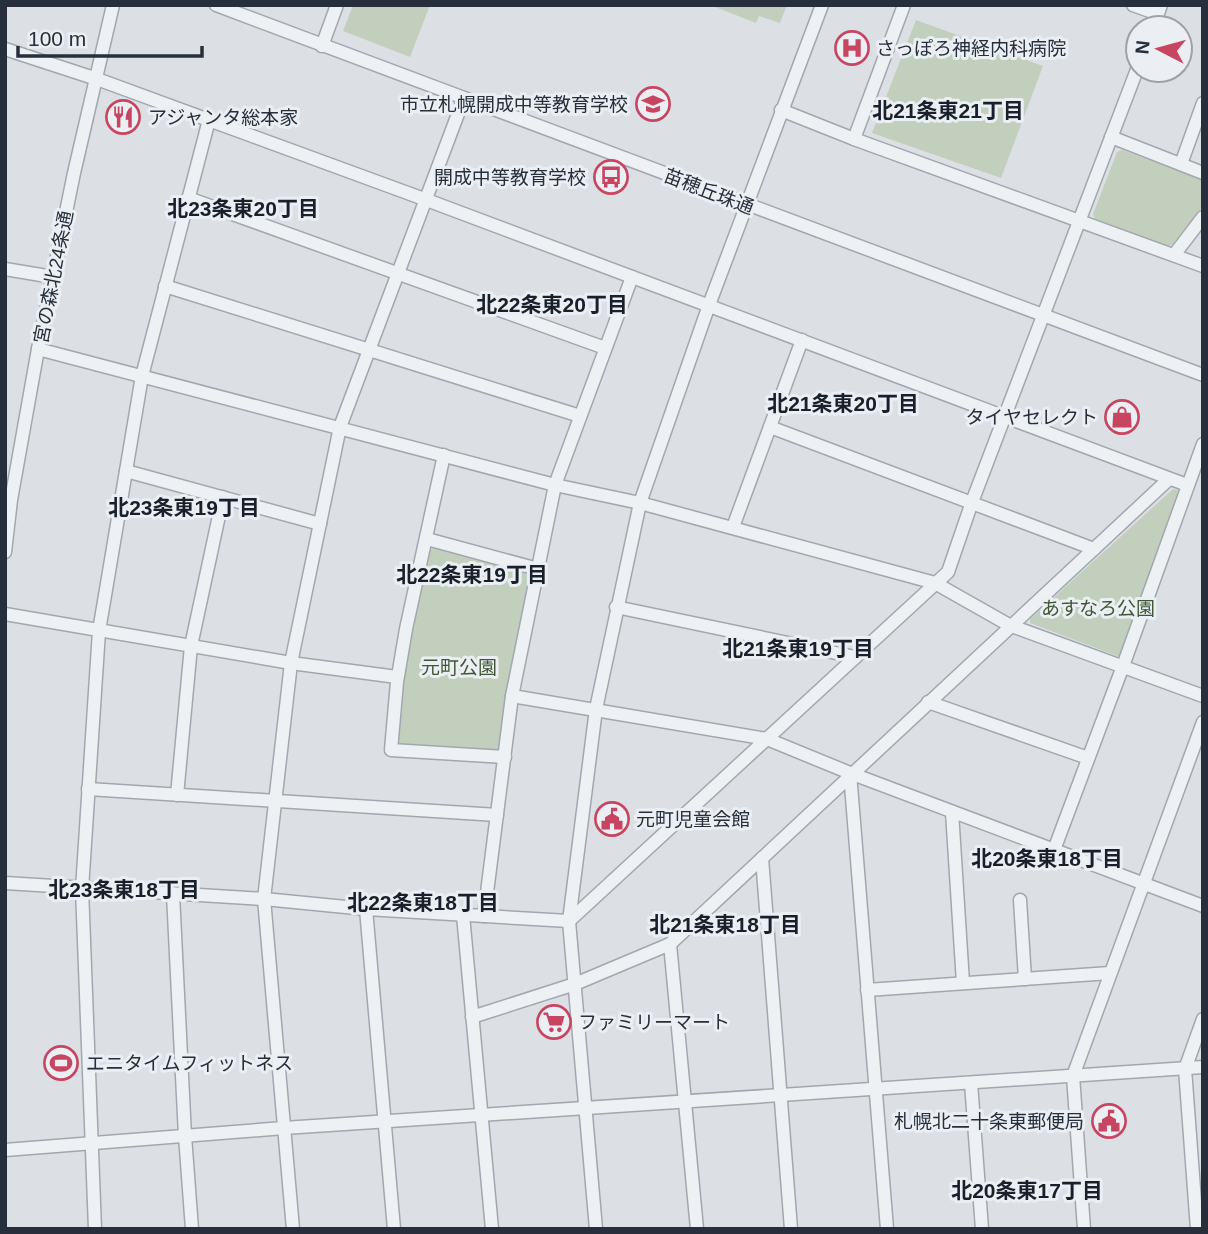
<svg xmlns="http://www.w3.org/2000/svg" width="1208" height="1234" viewBox="0 0 1208 1234" font-family="Helvetica,'Noto Sans JP',sans-serif">
<rect width="100%" height="100%" fill="#dce0e5"/>
<g fill="#c3cfbd">
<path d="M353,5H430L410,57L343,31Z"/>
<path d="M710,5H787L780,23L759,16L756,23Z"/>
<path d="M916,20L1043,66L1001,178L872,133Z"/>
<path d="M1122,150L1203,180V206L1172,245L1167,246L1095,219L1093,214L1117,152Z"/>
<path d="M1173,489L1180,491L1120,657L1030,623V619Z"/>
<path d="M434,548L529,574L531,577L504,706L500,748L496,751L399,744L397,741L402,682L430,550Z"/>
</g>
<g fill="none" stroke-linecap="round" stroke-linejoin="round">
<g stroke="#a2a7af" stroke-width="15">
<g id="minor">
<path d="M216,5L1203,375"/>
<path d="M1133,5L1158,14"/>
<path d="M1153,28L1161,5"/>
<path d="M322,46L337,5"/>
<path d="M5,49L97,79L424,199L1187,485"/>
<path d="M781,110L854,139L1203,266"/>
<path d="M1111,137L1203,173"/>
<path d="M854,139L904,5"/>
<path d="M1181,164L1203,103"/>
<path d="M188,198L605,348"/>
<path d="M1174,255L1203,217"/>
<path d="M5,269L53,277"/>
<path d="M165,286L580,416"/>
<path d="M38,349L555,485L640,503L935,583L1009,625L1203,696"/>
<path d="M770,427L1094,549"/>
<path d="M444,455L406,629L397,682L391,750L505,757"/>
<path d="M126,471L320,524"/>
<path d="M733,527L802,340"/>
<path d="M427,539L538,569"/>
<path d="M5,552L11,500L38,349L74,173L113,5"/>
<path d="M616,607L855,657"/>
<path d="M5,614L291,663L397,677"/>
<path d="M512,696L767,739L850,773L1203,906"/>
<path d="M928,702L1088,758"/>
<path d="M850,773L887,1229"/>
<path d="M88,789L497,815"/>
<path d="M177,795L191,646L223,497"/>
<path d="M952,812L963,983"/>
<path d="M1054,850L1123,666L1203,444"/>
<path d="M762,858L791,1229"/>
<path d="M5,883L264,899L366,909L569,921L948,572L972,502L1138,67"/>
<path d="M173,894L185,1136L192,1229"/>
<path d="M1020,900L1025,979"/>
<path d="M366,909L394,1229"/>
<path d="M463,915L492,1229"/>
<path d="M484,916L512,696L555,485L632,277"/>
<path d="M670,944L697,1229"/>
<path d="M867,990L1110,973"/>
<path d="M472,1017L575,984L670,944L1169,479"/>
<path d="M971,1083L982,1229"/>
<path d="M5,1150L284,1128L1203,1067"/>
<path d="M95,1229L82,889L99,631L142,376L209,120"/>
<path d="M293,1229L264,899L291,663L340,427L464,98"/>
<path d="M596,1229L569,921L596,709L640,503L709,305L822,5"/>
<path d="M1084,1229L1073,1076L1203,722"/>
<path d="M1197,1229L1185,1069L1203,1019"/>
</g>
</g>
<use href="#minor" stroke="#eef1f4" stroke-width="12"/>
</g>
<defs>
<g id="hospital-ring" transform="scale(1.75)"><circle r="9.5" fill="#ebeff3" stroke="#c74561" stroke-width="1.5"/><path d="M-5-5h3v3.5h4V-5h3V5h-3V1.5h-4V5h-3Z" fill="#c74561"/></g>
<g id="school-ring" transform="scale(1.75)"><circle r="9.5" fill="#ebeff3" stroke="#c74561" stroke-width="1.5"/><path d="M0-5L7-2L0 1L-7-2ZM-4 1L0 2.5L4 1V4Q0 6-4 4Z" fill="#c74561"/></g>
<g id="restaurant-ring" transform="scale(1.75)"><circle r="9.5" fill="#ebeff3" stroke="#c74561" stroke-width="1.5"/><path d="M-5-6h1v4h1v-4h1v4h1v-4h1v5L-1.5 .5V6h-2V.5L-5-1ZM5-6V6H3V1.5H1.5Q1.5-4 5-6Z" fill="#c74561"/></g>
<g id="bus-ring" transform="scale(1.75)"><circle r="9.5" fill="#ebeff3" stroke="#c74561" stroke-width="1.5"/><path d="M-5-6H5V4H4V6H2V4H-2V6H-4V4H-5ZM-3.5-4V0h7V-4ZM-3.5 1.2v1.5H-2V1.2ZM2 1.2v1.5H3.5V1.2Z" fill="#c74561"/></g>
<g id="shop-ring" transform="scale(1.75)"><circle r="9.5" fill="#ebeff3" stroke="#c74561" stroke-width="1.5"/><path d="M-5-2.5h2.3a2.7 3.5 0 0 1 5.4 0H5L5.5 6h-11ZM-1.5-2.5h3a1.5 2.3 0 0 0-3 0Z" fill="#c74561"/></g>
<g id="civic-ring" transform="scale(1.75)"><circle r="9.5" fill="#ebeff3" stroke="#c74561" stroke-width="1.5"/><path d="M-.6-6.5H3V-4.5H.6V-3L4-1V1h2V6H-6V1h2V-1L-.6-3ZM-1.2 2.5V6h2.4V2.5Z" fill="#c74561"/></g>
<g id="supermarket-ring" transform="scale(1.75)"><circle r="9.5" fill="#ebeff3" stroke="#c74561" stroke-width="1.5"/><path d="M-6-5.5h2.5l.6 2H6L4.5 2H-2.5L-4.4-4H-6ZM-1.5 3.2a1.3 1.3 0 1 0 .1 0ZM3 3.2a1.3 1.3 0 1 0 .1 0Z" fill="#c74561"/></g>
<g id="stadium-ring" transform="scale(1.75)"><circle r="9.5" fill="#ebeff3" stroke="#c74561" stroke-width="1.5"/><path d="M0-5a6.5 5 0 1 0 0 10a6.5 5 0 1 0 0-10ZM-3.5-1.8h7v3.6h-7Z" fill="#c74561"/></g>
</defs>
<g fill-rule="evenodd">
<use href="#hospital-ring" x="852" y="48"/>
<use href="#school-ring" x="653" y="104"/>
<use href="#restaurant-ring" x="123" y="117"/>
<use href="#bus-ring" x="611" y="177"/>
<use href="#shop-ring" x="1122" y="417"/>
<use href="#civic-ring" x="612" y="819"/>
<use href="#supermarket-ring" x="554" y="1022"/>
<use href="#stadium-ring" x="61" y="1063"/>
<use href="#civic-ring" x="1109" y="1121"/>
</g>
<g text-anchor="middle" stroke-width="6" stroke-linejoin="round" paint-order="stroke">
<g font-size="19" fill="#262f3b" stroke="#ebeff3" text-anchor="start">
<text x="876" y="55">さっぽろ神経内科病院</text>
<text x="628" y="111" text-anchor="end">市立札幌開成中等教育学校</text>
<text x="148" y="124">アジャンタ総本家</text>
<text x="586" y="184" text-anchor="end">開成中等教育学校</text>
<text x="1098" y="424" text-anchor="end">タイヤセレクト</text>
<text x="636" y="826">元町児童会館</text>
<text x="578" y="1029">ファミリーマート</text>
<text x="86" y="1070">エニタイムフィットネス</text>
<text x="1084" y="1128" text-anchor="end">札幌北二十条東郵便局</text>
</g>
<g font-size="19" fill="#262f3b" stroke="#ebeff3">
<text transform="translate(709 191) rotate(21)" y="7">苗穂丘珠通</text>
<text transform="translate(53 277) rotate(-79)" y="7">宮の森北24条通</text>
</g>
<g font-size="19" fill="#3d5634" stroke="#ebeff3">
<text x="1098" y="615">あすなろ公園</text>
<text x="459" y="674">元町公園</text>
</g>
<g font-size="21" font-weight="bold" fill="#19202b" stroke="#ebeff3">
<text x="948" y="118">北21条東21丁目</text>
<text x="243" y="216">北23条東20丁目</text>
<text x="552" y="312">北22条東20丁目</text>
<text x="843" y="411">北21条東20丁目</text>
<text x="184" y="515">北23条東19丁目</text>
<text x="472" y="582">北22条東19丁目</text>
<text x="798" y="656">北21条東19丁目</text>
<text x="1047" y="866">北20条東18丁目</text>
<text x="124" y="897">北23条東18丁目</text>
<text x="423" y="910">北22条東18丁目</text>
<text x="725" y="932">北21条東18丁目</text>
<text x="1027" y="1198">北20条東17丁目</text>
</g>
</g>
<rect width="1208" height="1234" fill="none" stroke="#262f3b" stroke-width="14"/>
<g transform="translate(1159 49) rotate(276)"><circle r="33" fill="#ebeff3" stroke="#9ca2a9" stroke-width="2"/>
<path d="M0-5L12 26L0 18L-12 26Z" fill="#c74561"/>
<text y="-10" font-size="19" font-weight="bold" text-anchor="middle" fill="#262f3b">N</text>
</g>
<path d="M18 46v10h184v-10" fill="none" stroke="#262f3b" stroke-width="3.5"/>
<text x="28" y="46" font-size="21" fill="#262f3b" stroke="#ebeff3" stroke-width="5" paint-order="stroke">100 m</text>
</svg>
